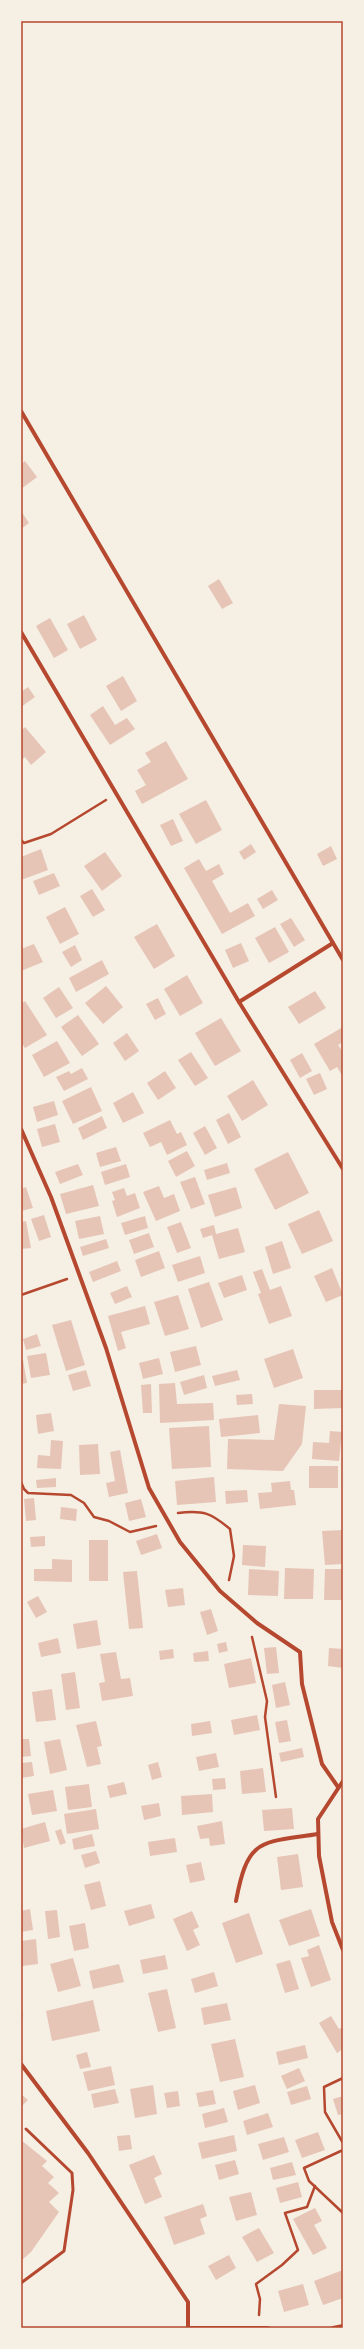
<svg xmlns="http://www.w3.org/2000/svg" width="364" height="2349" viewBox="0 0 364 2349" font-family="'Source Sans 3',sans-serif">
<rect width="100%" height="100%" fill="#f6efe4"/>
<g fill="#e6c5b7">
<path d="M25,461L37,477L21,489V464Z"/>
<path d="M21,511L29,523L21,529Z"/>
<path d="M219,579L233,603L222,609L208,586Z"/>
<path d="M84,615L97,640L80,649L67,624Z"/>
<path d="M50,618L68,650L54,658L36,626Z"/>
<path d="M123,676L137,701L121,711L106,686Z"/>
<path d="M28,687L35,697L21,707V692Z"/>
<path d="M103,706L115,725L127,718L135,729L110,745L90,715Z"/>
<path d="M25,727L46,752L31,765L25,757L21,761V731Z"/>
<path d="M166,741L188,779L142,804L135,791L146,785L137,770L151,762L145,753Z"/>
<path d="M206,800L222,830L196,844L179,814Z"/>
<path d="M173,819L183,841L171,846L160,825Z"/>
<path d="M251,844L256,852L244,860L239,852Z"/>
<path d="M331,846L337,859L323,866L317,854Z"/>
<path d="M41,849L48,870L21,880V857Z"/>
<path d="M105,852L122,876L102,891L84,866Z"/>
<path d="M199,859L206,871L219,864L224,874L212,881L230,913L248,903L255,916L222,934L184,868Z"/>
<path d="M54,873L60,886L39,895L33,881Z"/>
<path d="M92,889L105,910L93,917L80,896Z"/>
<path d="M272,890L278,900L263,909L257,899Z"/>
<path d="M65,907L79,934L60,944L46,917Z"/>
<path d="M291,918L305,940L294,947L280,924Z"/>
<path d="M157,924L175,956L154,969L134,937Z"/>
<path d="M275,927L289,952L269,963L255,938Z"/>
<path d="M241,943L249,961L233,968L225,950Z"/>
<path d="M34,944L43,962L21,971V949Z"/>
<path d="M75,945L82,960L71,967L62,952Z"/>
<path d="M102,960L109,974L76,992L69,978Z"/>
<path d="M187,975L203,1003L180,1016L164,989Z"/>
<path d="M106,986L123,1007L103,1024L85,1003Z"/>
<path d="M59,987L73,1008L56,1018L43,998Z"/>
<path d="M315,991L326,1008L299,1024L288,1007Z"/>
<path d="M158,998L166,1014L155,1020L146,1004Z"/>
<path d="M25,1001L47,1035L25,1048L21,1042V1004Z"/>
<path d="M78,1015L99,1044L82,1056L61,1027Z"/>
<path d="M221,1018L241,1051L215,1066L195,1033Z"/>
<path d="M343,1027V1042L338,1045L343,1052V1077L337,1067L330,1071L314,1044Z"/>
<path d="M127,1033L139,1051L125,1061L113,1043Z"/>
<path d="M57,1041L70,1063L44,1077L32,1055Z"/>
<path d="M191,1052L208,1078L195,1086L178,1060Z"/>
<path d="M302,1053L312,1071L300,1078L290,1060Z"/>
<path d="M82,1068L88,1079L64,1091L56,1077L69,1071L71,1074Z"/>
<path d="M165,1071L176,1088L158,1100L147,1083Z"/>
<path d="M320,1073L327,1089L314,1095L306,1079Z"/>
<path d="M253,1080L268,1105L242,1121L227,1096Z"/>
<path d="M91,1087L102,1111L73,1124L62,1101Z"/>
<path d="M133,1092L144,1113L123,1123L113,1103Z"/>
<path d="M54,1101L58,1115L37,1122L33,1107Z"/>
<path d="M229,1113L241,1137L228,1144L216,1120Z"/>
<path d="M102,1116L107,1128L83,1140L78,1128Z"/>
<path d="M170,1120L177,1134L181,1132L187,1145L167,1155L161,1142L150,1147L143,1133Z"/>
<path d="M55,1124L60,1142L42,1147L37,1129Z"/>
<path d="M205,1126L217,1148L205,1155L193,1133Z"/>
<path d="M116,1147L121,1161L100,1167L96,1153Z"/>
<path d="M187,1151L195,1166L176,1177L168,1161Z"/>
<path d="M288,1152L309,1193L275,1210L254,1169Z"/>
<path d="M227,1163L230,1173L207,1180L204,1170Z"/>
<path d="M78,1164L83,1175L60,1184L55,1172Z"/>
<path d="M126,1164L130,1177L105,1185L101,1172Z"/>
<path d="M195,1177L205,1204L191,1209L180,1182Z"/>
<path d="M93,1185L99,1206L66,1214L60,1194Z"/>
<path d="M159,1186L164,1198L174,1194L180,1211L156,1221L143,1192Z"/>
<path d="M26,1187L33,1208L21,1211V1189Z"/>
<path d="M236,1187L242,1208L215,1217L208,1195Z"/>
<path d="M124,1188L127,1196L135,1193L140,1208L117,1217L112,1201L115,1200L112,1192Z"/>
<path d="M319,1210L333,1241L302,1254L288,1224Z"/>
<path d="M44,1215L51,1237L39,1241L31,1219Z"/>
<path d="M100,1216L104,1234L79,1239L75,1221Z"/>
<path d="M145,1216L148,1228L125,1235L121,1223Z"/>
<path d="M26,1221L31,1248L21,1249V1222Z"/>
<path d="M181,1222L191,1248L177,1253L167,1227Z"/>
<path d="M214,1225L216,1234L238,1228L245,1252L219,1259L212,1235L203,1238L200,1229Z"/>
<path d="M149,1233L154,1247L134,1254L129,1240Z"/>
<path d="M106,1239L109,1248L83,1256L80,1247Z"/>
<path d="M282,1241L291,1268L273,1274L265,1247Z"/>
<path d="M159,1251L165,1268L141,1277L135,1260Z"/>
<path d="M200,1256L205,1273L178,1282L172,1265Z"/>
<path d="M117,1261L121,1271L93,1282L89,1272Z"/>
<path d="M332,1268L343,1295L326,1302L314,1276Z"/>
<path d="M262,1269L270,1290L281,1286L292,1316L269,1324L258,1294L261,1293L253,1272Z"/>
<path d="M242,1275L247,1290L224,1298L218,1283Z"/>
<path d="M209,1282L223,1320L201,1328L188,1289Z"/>
<path d="M127,1286L132,1297L115,1304L110,1293Z"/>
<path d="M178,1295L189,1329L165,1336L154,1302Z"/>
<path d="M145,1306L150,1324L121,1332L126,1348L118,1351L108,1316Z"/>
<path d="M71,1320L85,1365L66,1371L52,1325Z"/>
<path d="M37,1334L41,1346L26,1350L23,1339Z"/>
<path d="M196,1346L201,1365L175,1372L170,1352Z"/>
<path d="M293,1349L303,1378L274,1388L264,1359Z"/>
<path d="M46,1353L50,1375L31,1378L27,1356Z"/>
<path d="M159,1358L163,1374L143,1379L139,1363Z"/>
<path d="M21,1360H23L27,1383L21,1384Z"/>
<path d="M86,1370L91,1386L73,1391L68,1375Z"/>
<path d="M237,1370L240,1380L215,1386L212,1376Z"/>
<path d="M204,1375L207,1388L184,1395L180,1382Z"/>
<path d="M175,1383L177,1404L213,1403L214,1420L160,1423L159,1384Z"/>
<path d="M151,1384L152,1413H143L141,1385Z"/>
<path d="M314,1390H343V1408L314,1409Z"/>
<path d="M252,1394L253,1404L237,1405L236,1395Z"/>
<path d="M279,1404L306,1406L302,1444L283,1471L227,1469L228,1439L274,1440Z"/>
<path d="M51,1413L54,1431L38,1434L36,1415Z"/>
<path d="M258,1415L260,1433L221,1437L219,1419Z"/>
<path d="M209,1426L211,1467L172,1469L169,1428Z"/>
<path d="M330,1431L342,1432L339,1461L312,1459L313,1442L329,1443Z"/>
<path d="M51,1440L63,1441L61,1469L37,1468L38,1455L50,1456Z"/>
<path d="M98,1444L100,1474L80,1475L79,1445Z"/>
<path d="M120,1450L128,1493L109,1497L106,1483L115,1481L110,1452Z"/>
<rect x="309" y="1466" width="29" height="22"/>
<path d="M214,1477L216,1502L177,1505L175,1481Z"/>
<path d="M56,1478V1487L37,1488L36,1480Z"/>
<path d="M290,1481L291,1490H294L296,1505L260,1509L258,1493L272,1492L271,1483Z"/>
<path d="M247,1490L248,1502L226,1504L225,1491Z"/>
<path d="M34,1498L36,1520L26,1521L24,1499Z"/>
<path d="M141,1499L146,1517L129,1521L125,1503Z"/>
<path d="M61,1507L77,1509L76,1521L60,1519Z"/>
<path d="M343,1530V1564L325,1565L322,1531Z"/>
<path d="M157,1534L162,1548L141,1555L136,1541Z"/>
<path d="M45,1536V1546L31,1547L30,1537Z"/>
<rect x="89" y="1540" width="19" height="41"/>
<path d="M243,1545L266,1546L265,1567L242,1565Z"/>
<path d="M52,1559L72,1560V1582L34,1581V1569H52Z"/>
<path d="M285,1568L314,1569L313,1599H284Z"/>
<path d="M249,1569L279,1571L278,1596L248,1595Z"/>
<path d="M325,1569H343V1600H324Z"/>
<path d="M137,1571L143,1628L129,1629L123,1572Z"/>
<path d="M183,1588L185,1605L168,1607L165,1590Z"/>
<path d="M38,1596L47,1612L36,1618L27,1602Z"/>
<path d="M211,1609L218,1631L207,1635L200,1612Z"/>
<path d="M97,1620L101,1645L77,1649L73,1624Z"/>
<path d="M58,1638L61,1653L41,1657L38,1643Z"/>
<path d="M226,1642L228,1651L219,1653L217,1644Z"/>
<path d="M276,1647L279,1673L267,1674L264,1648Z"/>
<path d="M329,1648L343,1649V1668L328,1666Z"/>
<path d="M173,1649L174,1658L160,1660L159,1651Z"/>
<path d="M208,1651L209,1661L194,1662L193,1653Z"/>
<path d="M116,1652L121,1679L130,1678L133,1696L102,1701L99,1683L105,1682L100,1654Z"/>
<path d="M251,1658L256,1683L229,1688L224,1664Z"/>
<path d="M75,1672L80,1708L66,1710L61,1674Z"/>
<path d="M285,1682L290,1705L276,1708L272,1685Z"/>
<path d="M52,1689L56,1720L36,1722L32,1692Z"/>
<path d="M257,1715L260,1730L234,1735L231,1720Z"/>
<path d="M287,1720L291,1741L279,1743L275,1722Z"/>
<path d="M96,1721L102,1746L97,1747L101,1764L87,1767L76,1725Z"/>
<path d="M210,1721L212,1733L192,1736L191,1724Z"/>
<path d="M21,1739H29L31,1756L21,1757Z"/>
<path d="M60,1739L67,1770L50,1774L44,1742Z"/>
<path d="M302,1748L304,1757L281,1762L279,1753Z"/>
<path d="M216,1753L219,1767L199,1771L196,1757Z"/>
<path d="M32,1762L34,1776L21,1778V1763Z"/>
<path d="M158,1762L162,1777L152,1780L148,1765Z"/>
<path d="M263,1768L266,1792L242,1794L240,1771Z"/>
<path d="M225,1778L226,1789L213,1790L212,1779Z"/>
<path d="M124,1782L127,1794L110,1798L107,1786Z"/>
<path d="M89,1784L92,1807L68,1810L65,1787Z"/>
<path d="M53,1790L57,1811L32,1815L28,1794Z"/>
<path d="M212,1794L213,1812L182,1815L181,1796Z"/>
<path d="M159,1803L161,1816L144,1820L141,1806Z"/>
<path d="M292,1808L294,1829L264,1831L262,1810Z"/>
<path d="M96,1809L99,1829L67,1834L64,1814Z"/>
<path d="M222,1821L225,1844L210,1846L209,1838L200,1839L197,1826Z"/>
<path d="M45,1822L50,1841L24,1848L21,1829Z"/>
<path d="M61,1829L66,1843L60,1845L55,1831Z"/>
<path d="M92,1834L95,1846L74,1850L72,1839Z"/>
<path d="M175,1838L177,1852L150,1856L148,1842Z"/>
<path d="M96,1851L100,1863L85,1868L81,1855Z"/>
<path d="M298,1854L303,1887L281,1890L277,1857Z"/>
<path d="M201,1862L205,1880L190,1883L186,1865Z"/>
<path d="M100,1881L106,1906L91,1910L84,1885Z"/>
<path d="M151,1904L155,1918L129,1926L124,1911Z"/>
<path d="M30,1909L33,1930L21,1932V1911Z"/>
<path d="M311,1909L320,1936L289,1946L279,1920Z"/>
<path d="M57,1910L60,1937L48,1939L45,1911Z"/>
<path d="M192,1911L199,1927L193,1930L200,1945L187,1951L173,1919Z"/>
<path d="M249,1913L263,1954L236,1963L222,1923Z"/>
<path d="M85,1923L89,1948L74,1951L69,1926Z"/>
<path d="M36,1939L38,1964L22,1966L21,1941Z"/>
<path d="M319,1945L331,1980L311,1987L301,1958L309,1956L307,1950Z"/>
<path d="M165,1955L168,1969L143,1974L140,1960Z"/>
<path d="M73,1958L81,1986L58,1992L50,1964Z"/>
<path d="M290,1960L299,1989L285,1993L276,1964Z"/>
<path d="M119,1964L124,1982L93,1989L89,1971Z"/>
<path d="M214,1972L218,1986L195,1993L191,1979Z"/>
<path d="M167,1989L176,2028L158,2032L148,1993Z"/>
<path d="M93,2000L100,2031L52,2041L46,2011Z"/>
<path d="M227,2003L231,2020L204,2025L201,2008Z"/>
<path d="M331,2016L339,2029L343,2027V2049L337,2053L319,2023Z"/>
<path d="M235,2039L244,2077L220,2082L211,2044Z"/>
<path d="M305,2045L308,2058L279,2065L276,2052Z"/>
<path d="M87,2052L91,2067L80,2069L76,2055Z"/>
<path d="M111,2066L115,2085L88,2091L83,2072Z"/>
<path d="M299,2068L305,2081L287,2089L281,2076Z"/>
<path d="M153,2085L157,2114L135,2118L130,2089Z"/>
<path d="M255,2085L260,2103L238,2110L233,2091Z"/>
<path d="M307,2086L311,2099L291,2105L287,2092Z"/>
<path d="M115,2089L119,2103L94,2108L91,2094Z"/>
<path d="M213,2090L216,2104L199,2107L196,2093Z"/>
<path d="M178,2091L180,2106L167,2108L164,2093Z"/>
<path d="M21,2094L28,2100L21,2107Z"/>
<path d="M343,2096V2114L338,2115L333,2099Z"/>
<path d="M224,2108L228,2122L205,2128L202,2114Z"/>
<path d="M268,2113L273,2127L247,2135L243,2121Z"/>
<path d="M318,2132L325,2150L302,2158L295,2140Z"/>
<path d="M130,2135L132,2149L119,2151L117,2136Z"/>
<path d="M234,2135L237,2151L202,2159L198,2143Z"/>
<path d="M284,2137L289,2152L263,2160L258,2144Z"/>
<path d="M21,2140L47,2161L42,2166L54,2177L48,2183L59,2193L49,2202L59,2212L31,2252L21,2261Z"/>
<path d="M154,2155L162,2174L154,2178L162,2197L145,2204L129,2165Z"/>
<path d="M235,2160L239,2174L219,2180L215,2165Z"/>
<path d="M292,2162L296,2175L273,2180L270,2168Z"/>
<path d="M298,2182L302,2197L280,2203L276,2188Z"/>
<path d="M251,2192L257,2215L236,2221L229,2197Z"/>
<path d="M203,2204L207,2216L200,2219L205,2234L174,2245L164,2217Z"/>
<path d="M315,2208L322,2221L314,2225L327,2248L313,2255L293,2219Z"/>
<path d="M259,2228L274,2253L257,2262L242,2237Z"/>
<path d="M229,2255L236,2268L216,2280L208,2266Z"/>
<path d="M343,2270V2298L323,2305L314,2281Z"/>
<path d="M303,2284L309,2305L284,2312L278,2291Z"/>
</g>
<g fill="none" stroke-linecap="round" stroke-linejoin="round">
<g stroke="#b5482f" stroke-width="2.5">
<path d="M21,840L24,843L51,834L106,800"/>
<path d="M21,1295L67,1279"/>
<path d="M21,1482L24,1489L28,1493L71,1495L84,1503L94,1517L109,1521L130,1532L156,1526"/>
<path d="M178,1513C204,1510 211,1513 230,1529L234,1556L229,1580"/>
<path d="M252,1637L267,1701L265,1717L276,1797"/>
<path d="M21,2012V2017"/>
<path d="M343,2078L324,2087L325,2112L343,2143"/>
<path d="M343,2150L304,2168L309,2181L343,2213"/>
<path d="M259,2315L260,2299L256,2284L282,2265L298,2250L285,2213L307,2207L315,2186"/>
</g>
<path stroke="#b5482f" stroke-width="3" d="M21,2283L64,2251L73,2190L72,2173L26,2129"/>
<g stroke="#b5482f" stroke-width="4">
<path d="M21,411L343,960"/>
<path d="M21,632L239,1002L343,1169"/>
<path d="M239,1002L333,943"/>
<path d="M21,1129L51,1197L106,1348L149,1488L180,1542L220,1591L257,1623L300,1652L302,1684L322,1764L338,1787"/>
<path d="M343,1781L318,1819L319,1856L332,1922L343,1950"/>
<path d="M236,1901C248,1837 260,1843 318,1834"/>
<path d="M21,2064L88,2153L188,2302V2328"/>
<path d="M188,2328H268"/>
<path d="M333,2328L343,2326"/>
</g>
</g>
<rect width="364" height="2349" fill="none" stroke="#f6efe4" stroke-width="44"/>
<rect x="22" y="22" width="320" height="2305" fill="none" stroke="#b5482f" stroke-width="1.5"/>
</svg>
